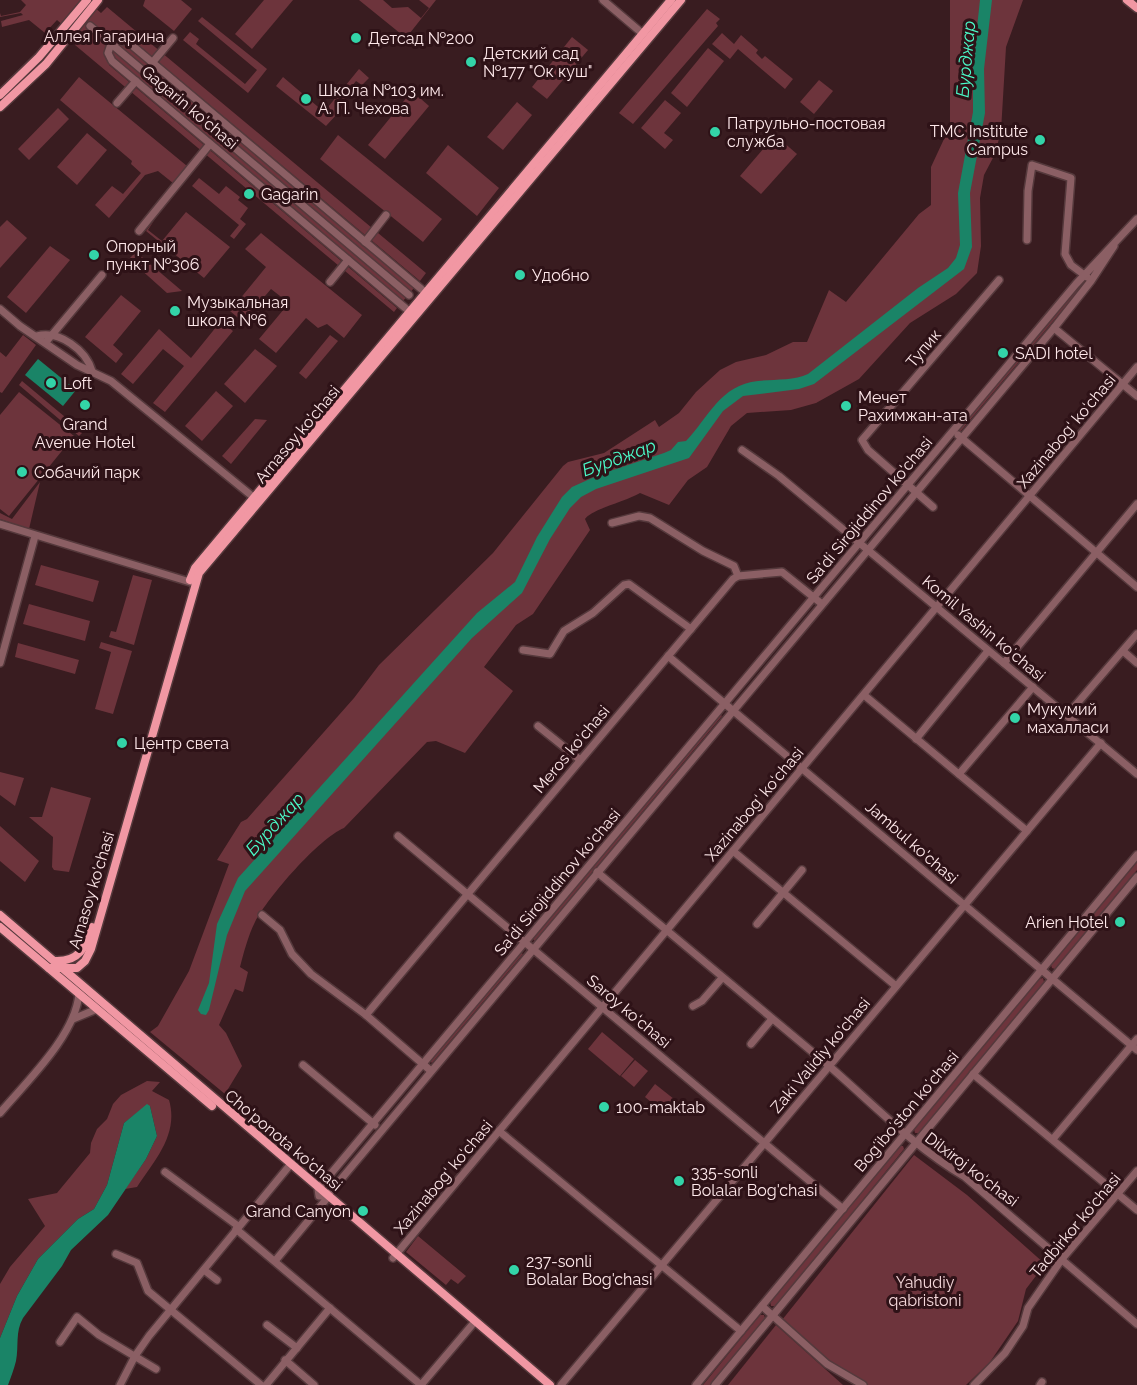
<svg xmlns="http://www.w3.org/2000/svg" width="1137" height="1385" viewBox="0 0 1137 1385" font-family="Raleway,sans-serif">
<rect width="100%" height="100%" fill="#391c20"/>
<g fill="#6d343c">
<path d="M21,0H86L101,13L107,7L426,273L420,281L131,39L126,45L414,288L403,301L114,59L109,65L397,308L394,312L75,45L78,38L57,20L45,33L29,20L2,27L1,21L23,15L21,13L0,17V13L1,16L20,12L26,5Z"/>
<path d="M145,0H181L192,9L174,31L143,6Z"/>
<path d="M264,0H293L252,49L235,34Z"/>
<path d="M359,0H383L392,8L408,7L421,18L429,8L419,0H436L406,38Z"/>
<path d="M950,0H1023L1006,47L1001,131L995,154L984,175L980,198L981,246L977,273L956,294L910,323L859,379L816,403L791,410L747,413L731,426L707,467L688,480L669,505L640,493C627,501 592,509 585,519L590,530L533,614L516,625L484,667L513,691L465,753L436,741L427,742L344,828C319,838 268,897 255,922C248,936 244,952 240,967L248,972L243,992L235,989L219,1025L226,1033L242,1066L225,1094L150,1032L158,1026L189,971L229,864L217,860L241,822L247,819L354,698L379,665L493,553L563,466L568,462L604,453L655,420L659,427L679,413L696,392L720,370L736,362L766,355L793,342H807L829,290L846,302L919,214L931,205V167L950,126Z"/>
<path d="M707,9L720,19L716,23L718,26L633,124L619,113Z"/>
<path d="M202,17L267,69L248,93L183,40L190,32L199,39L196,44L245,84L257,70L198,21Z"/>
<path d="M722,33L734,44L741,35L758,50L756,53L762,59L765,56L793,79L785,89L738,49L730,59L712,44Z"/>
<path d="M572,37L588,50L547,99L532,87Z"/>
<path d="M708,48L724,61L687,107L671,93Z"/>
<path d="M359,69L369,78L362,85L356,81L344,96L349,101L326,126L276,86L283,77L324,112Z"/>
<path d="M79,77L187,166L173,183L158,171L145,175L109,218L95,205L112,186L123,194L141,173L131,164L132,161L60,100Z"/>
<path d="M819,80L833,91L814,114L800,102Z"/>
<path d="M412,91L429,106L385,159L368,145Z"/>
<path d="M665,100L681,113L664,133L673,140L665,149L641,128Z"/>
<path d="M517,102L532,115L503,150L487,137Z"/>
<path d="M58,108L69,119L29,160L18,149Z"/>
<path d="M87,133L107,150L77,185L57,167Z"/>
<path d="M338,135L442,219L423,242L320,159Z"/>
<path d="M775,135L797,154L761,194L740,176Z"/>
<path d="M448,145L499,188L477,216L426,173Z"/>
<path d="M199,178L219,194L226,186L240,197L238,200L248,208L240,219L246,224L234,239L230,236L239,225L192,186Z"/>
<path d="M186,212L230,247L204,278L146,231L155,219L148,230L162,241Z"/>
<path d="M7,220L27,238L0,268V227Z"/>
<path d="M261,233L362,315L344,338L327,324L318,328L306,318L276,353L259,339L289,303L271,289L243,322L230,311L266,267L245,249Z"/>
<path d="M50,246L70,260L26,313L7,297Z"/>
<path d="M136,252L182,291L167,293L129,259Z"/>
<path d="M1079,286L1081,288L960,432L957,430Z"/>
<path d="M121,295L141,311L113,345L123,354L116,363L85,337Z"/>
<path d="M221,321L233,331L165,412L153,403L184,366L163,349L133,384L121,374L159,329L191,358Z"/>
<path d="M23,335L36,345L2,393L0,392V352L6,357Z"/>
<path d="M330,335L338,341L306,379L299,373Z"/>
<path d="M255,349L277,366L245,403L224,384Z"/>
<path d="M22,381L83,432L79,436L19,385Z"/>
<path d="M216,391L233,406L202,441L185,426Z"/>
<path d="M19,392L74,436L9,516L0,509V415Z"/>
<path d="M255,419L267,420L231,464L222,456Z"/>
<path d="M40,482L29,529L0,519V513L12,519Z"/>
<path d="M41,565L99,581L93,602L35,585Z"/>
<path d="M133,575L152,580L134,645L109,637L111,631L116,632Z"/>
<path d="M29,604L90,621L85,641L23,624Z"/>
<path d="M101,642L132,651L113,714L95,709L111,652L99,648Z"/>
<path d="M18,643L79,660L75,674L15,657Z"/>
<path d="M720,714L722,716L535,941L532,938Z"/>
<path d="M0,772L24,778L15,806L0,795Z"/>
<path d="M51,787L91,798L69,872L54,870L52,867L53,837L29,817H42Z"/>
<path d="M0,826L39,861L25,882L0,861Z"/>
<path d="M1137,862V870L1055,969L1052,968L1051,965Z"/>
<path d="M521,953L523,954L432,1063L430,1061Z"/>
<path d="M1043,978L1044,982L919,1133H915L914,1129L1039,979Z"/>
<path d="M602,1032L634,1059L620,1076L588,1049Z"/>
<path d="M635,1060L648,1071L634,1087L621,1076Z"/>
<path d="M147,1081L160,1082L152,1091L169,1100C179,1134 155,1160 137,1187L125,1189L146,1159L157,1136L150,1106L143,1108L124,1123L107,1185L94,1209L78,1219L38,1259L17,1296L0,1338V1284L10,1267L45,1226L28,1199L57,1193L90,1153L91,1143L97,1129L107,1119L113,1104L121,1095Z"/>
<path d="M655,1084L679,1103L668,1116L645,1097Z"/>
<path d="M899,1146H903L904,1149L777,1306H771L770,1301Z"/>
<path d="M914,1155L967,1195L1045,1264L1026,1289L1018,1321L990,1362L966,1385H868L825,1358L782,1320Z"/>
<path d="M418,1236L466,1276L458,1284L451,1279L446,1285L406,1252Z"/>
<path d="M760,1315H764L765,1318L711,1385H703Z"/>
<path d="M776,1325L843,1385H728Z"/>
</g>
<g fill="#1a8467">
<path d="M980,0H992L984,69L985,113L970,193L972,247L964,269L814,384L799,389L743,396L723,411L689,458L596,489L581,497L570,508L550,539L522,593L472,638L245,891L227,935L209,1010L206,1015L201,1014L198,1010L209,983L217,924L238,878L477,613L515,582L537,537L562,497L572,487L601,474L664,453L671,450L678,442L686,441C709,417 720,385 758,381C774,379 794,381 808,374L918,288L948,268L956,258L960,245L958,193L973,112V64Z"/>
<path d="M38,359L76,390L63,406L25,375Z"/>
<path d="M147,1104L150,1106L157,1136L146,1159L108,1215L71,1250L62,1266L23,1318C15,1332 19,1346 16,1361C14,1369 11,1377 8,1385H0V1338L17,1296L38,1259L78,1219L94,1209L107,1185L124,1123Z"/>
</g>
<g fill="none" stroke-linecap="round" stroke-linejoin="round">
<g stroke="#55393c" stroke-width="10">
<g id="minor">
<path d="M603,0L643,34"/>
<path d="M90,26L409,295"/>
<path d="M152,63L173,38"/>
<path d="M117,103L136,81"/>
<path d="M139,231L210,144"/>
<path d="M1027,240L1028,191L1032,165L1071,178L1065,254L1071,265L1087,277"/>
<path d="M365,242L386,215"/>
<path d="M1114,246L1091,281L1054,328L327,1196H319L318,1189L1076,284L1137,219"/>
<path d="M330,282L348,260"/>
<path d="M0,309L20,326L77,365L111,381L257,500"/>
<path d="M410,312L112,61L108,53L111,44L119,40L128,42L426,293"/>
<path d="M1054,328L1137,396"/>
<path d="M37,336C59,330 86,350 92,371"/>
<path d="M46,342L102,275"/>
<path d="M958,435L1137,587"/>
<path d="M742,450L779,476L1137,774"/>
<path d="M933,507L868,450L862,440L999,280"/>
<path d="M612,523L639,516L650,518L703,551L734,566L738,576"/>
<path d="M0,524L190,582"/>
<path d="M523,650L550,654L564,631L593,613L624,585L629,584L691,629"/>
<path d="M1123,651L1137,663"/>
<path d="M668,656L1137,1050"/>
<path d="M0,663L35,536"/>
<path d="M1004,663L1137,504"/>
<path d="M864,695L1027,831"/>
<path d="M1068,714L1137,634"/>
<path d="M538,726L579,759"/>
<path d="M916,739L988,651"/>
<path d="M959,774L1033,687"/>
<path d="M398,836L843,1209"/>
<path d="M733,851L896,986"/>
<path d="M597,872C674,937 752,1001 828,1065C873,1104 914,1147 965,1177L1137,1324"/>
<path d="M262,915L280,930L292,954L311,974L366,1015L431,1071"/>
<path d="M757,924L802,870"/>
<path d="M693,1006L702,1001L722,978"/>
<path d="M366,1015L733,579L738,576L782,572L822,604"/>
<path d="M73,1019L97,1009"/>
<path d="M751,1044L772,1019"/>
<path d="M303,1065L375,1125"/>
<path d="M973,1074L1137,1210"/>
<path d="M0,1113C27,1081 75,1036 79,994"/>
<path d="M499,1131L741,1331"/>
<path d="M1053,1139L1137,1039"/>
<path d="M165,1172L238,1226"/>
<path d="M236,1229L421,1385"/>
<path d="M116,1254L137,1263L148,1291L261,1385"/>
<path d="M393,1258L1137,367"/>
<path d="M275,1261L328,1197"/>
<path d="M204,1270L217,1280"/>
<path d="M762,1306L827,1364L863,1385"/>
<path d="M267,1325L297,1348"/>
<path d="M60,1342L77,1317L99,1335L156,1369"/>
<path d="M285,1360L314,1385"/>
<path d="M120,1385L135,1356L149,1336L290,1165"/>
<path d="M266,1385L330,1308"/>
<path d="M421,1385L472,1325"/>
<path d="M561,1385L1101,743"/>
<path d="M696,1385L1137,855"/>
<path d="M715,1385L1137,877"/>
<path d="M974,1385L1005,1353L1023,1326L1028,1308L1062,1259L1137,1171"/>
<path d="M1040,1385L1042,1382"/>
</g>
</g>
<g stroke="#55393c" stroke-width="11">
<g id="major">
<path d="M1127,0L1137,8"/>
<path d="M0,95L39,57L87,0"/>
<path d="M0,107L46,64L98,0"/>
<path d="M190,580L195,568L671,0"/>
<path d="M0,915L550,1385"/>
<path d="M0,927L212,1106"/>
<path d="M55,961C79,962 86,947 92,927"/>
<path d="M49,968H77L85,961L91,949L199,573L681,0"/>
</g>
</g>
<use href="#minor" stroke="#8b5f64" stroke-width="7"/>
<use href="#major" stroke="#f197a3" stroke-width="8"/>
</g>
<g fill="#33d4a8" stroke="#2e1217" stroke-width="2">
<circle cx="356" cy="38" r="6"/>
<circle cx="471" cy="62" r="6"/>
<circle cx="306" cy="99" r="6"/>
<circle cx="715" cy="132" r="6"/>
<circle cx="1040" cy="140" r="6"/>
<circle cx="249" cy="194" r="6"/>
<circle cx="94" cy="255" r="6"/>
<circle cx="520" cy="275" r="6"/>
<circle cx="175" cy="311" r="6"/>
<circle cx="1003" cy="353" r="6"/>
<circle cx="51" cy="383" r="6"/>
<circle cx="85" cy="405" r="6"/>
<circle cx="846" cy="406" r="6"/>
<circle cx="22" cy="472" r="6"/>
<circle cx="1015" cy="718" r="6"/>
<circle cx="122" cy="743" r="6"/>
<circle cx="1120" cy="922" r="6"/>
<circle cx="604" cy="1107" r="6"/>
<circle cx="679" cy="1181" r="6"/>
<circle cx="363" cy="1211" r="6"/>
<circle cx="514" cy="1270" r="6"/>
</g>
<g text-anchor="middle" stroke-width="6" stroke-linejoin="round" paint-order="stroke">
<g font-size="16" fill="#f6d9dc" stroke="#2e1217">
<text x="104" y="42">Аллея Гагарина</text>
<text x="925" y="1288">Yahudiy<tspan x="925" dy="18">qabristoni</tspan></text>
</g>
<g font-size="16" fill="#fee8ea" stroke="#2e1217" text-anchor="start">
<text x="368" y="44">Детсад №200</text>
<text x="483" y="59">Детский сад<tspan x="483" dy="18">№177 "Ок куш"</tspan></text>
<text x="318" y="96">Школа №103 им.<tspan x="318" dy="18">А. П. Чехова</tspan></text>
<text x="727" y="129">Патрульно-постовая<tspan x="727" dy="18">служба</tspan></text>
<text x="1028" y="137" text-anchor="end">TMC Institute<tspan x="1028" dy="18">Campus</tspan></text>
<text x="261" y="200">Gagarin</text>
<text x="106" y="252">Опорный<tspan x="106" dy="18">пункт №306</tspan></text>
<text x="532" y="281">Удобно</text>
<text x="187" y="308">Mузыкальная<tspan x="187" dy="18">школа №6</tspan></text>
<text x="1015" y="359">SADI hotel</text>
<text x="63" y="389">Loft</text>
<text x="858" y="403">Мечет<tspan x="858" dy="18">Рахимжан-ата</tspan></text>
<text x="85" y="430" text-anchor="middle">Grand<tspan x="85" dy="18">Avenue Hotel</tspan></text>
<text x="34" y="478">Собачий парк</text>
<text x="1027" y="715">Мукумий<tspan x="1027" dy="18">махалласи</tspan></text>
<text x="134" y="749">Центр света</text>
<text x="1108" y="928" text-anchor="end">Arien Hotel</text>
<text x="616" y="1113">100-maktab</text>
<text x="691" y="1178">335-sonli<tspan x="691" dy="18">Bolalar Bog'chasi</tspan></text>
<text x="351" y="1217" text-anchor="end">Grand Canyon</text>
<text x="526" y="1267">237-sonli<tspan x="526" dy="18">Bolalar Bog'chasi</tspan></text>
</g>
<g font-size="16" fill="#fee8ea" stroke="#2e1217">
<text transform="translate(190 107) rotate(40)" y="6">Gagarin ko'chasi</text>
<text transform="translate(923 348) rotate(-50)" y="6">Тупик</text>
<text transform="translate(1066 431) rotate(-50)" y="6">Xazinabog‘ ko‘chasi</text>
<text transform="translate(297 434) rotate(-50)" y="6">Arnasoy ko'chasi</text>
<text transform="translate(869 510) rotate(-50)" y="6">Sa'di Sirojiddinov ko'chasi</text>
<text transform="translate(984 628) rotate(40)" y="6">Komil Yashin koʻchasi</text>
<text transform="translate(571 749) rotate(-50)" y="6">Meros ko‘chasi</text>
<text transform="translate(754 804) rotate(-50)" y="6">Xazinabog‘ ko‘chasi</text>
<text transform="translate(912 842) rotate(41)" y="6">Jambul ko'chasi</text>
<text transform="translate(557 882) rotate(-50)" y="6">Sa'di Sirojiddinov ko'chasi</text>
<text transform="translate(91 890) rotate(-73)" y="6">Arnasoy ko'chasi</text>
<text transform="translate(629 1011) rotate(40)" y="6">Saroy ko‘chasi</text>
<text transform="translate(820 1055) rotate(-50)" y="6">Zaki Validiy ko'chasi</text>
<text transform="translate(906 1111) rotate(-50)" y="6">Bogʻiboʻston koʻchasi</text>
<text transform="translate(284 1140) rotate(40)" y="6">Cho'ponota ko'chasi</text>
<text transform="translate(972 1169) rotate(37)" y="6">Dilxiroj ko‘chasi</text>
<text transform="translate(443 1177) rotate(-50)" y="6">Xazinabog‘ ko‘chasi</text>
<text transform="translate(1075 1225) rotate(-50)" y="6">Tadbirkor ko'chasi</text>
</g>
<g font-size="18" font-style="italic" fill="#4bfbc9" stroke="#2e1217">
<text transform="translate(966 59) rotate(-85)" y="6">Бурджар</text>
<text transform="translate(619 458) rotate(-20)" y="6">Бурджар</text>
<text transform="translate(275 824) rotate(-48)" y="6">Бурджар</text>
</g>
</g>
</svg>
